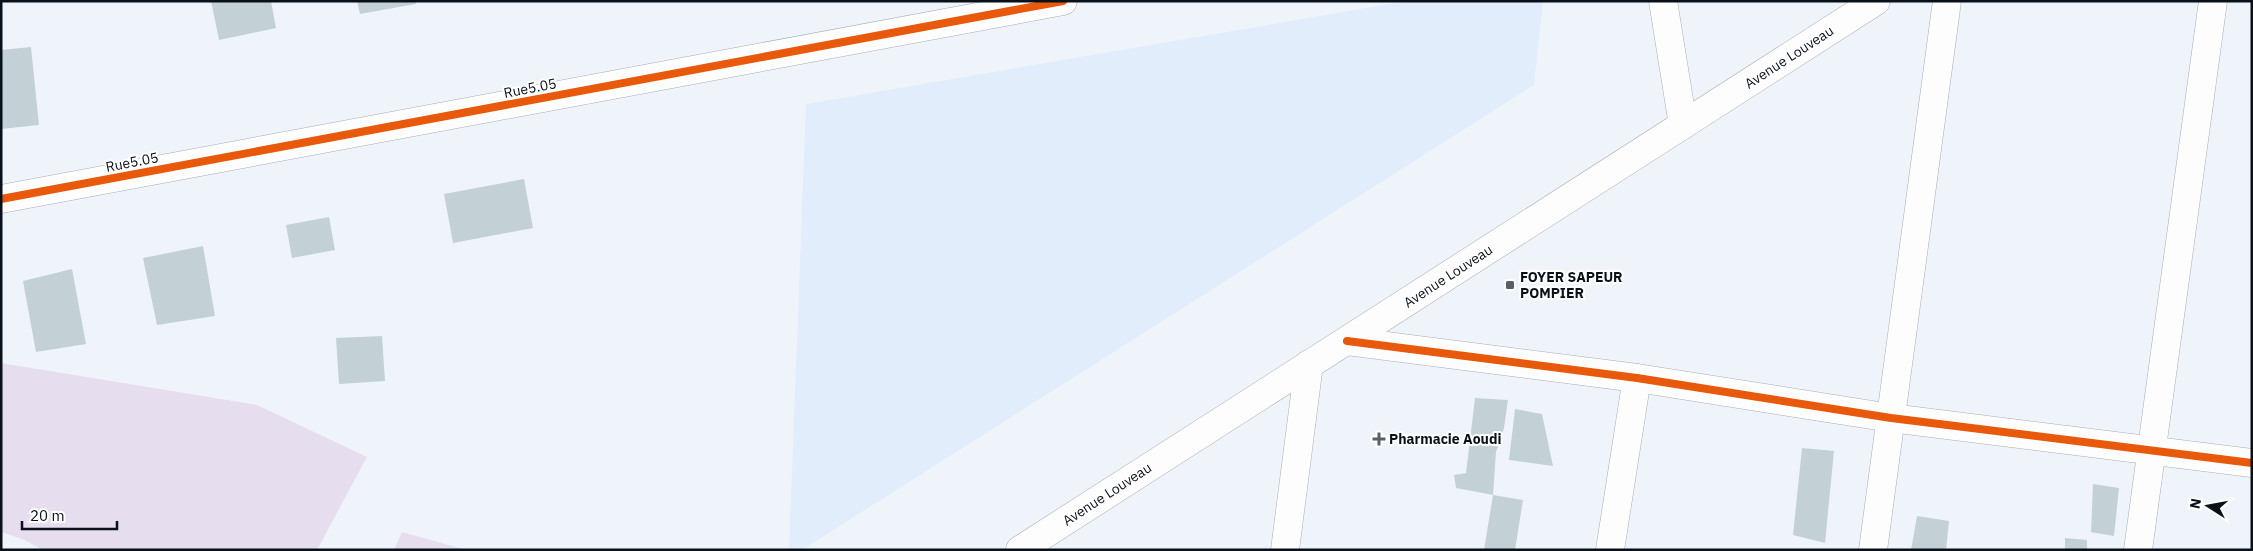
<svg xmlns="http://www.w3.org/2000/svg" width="2253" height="551" viewBox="0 0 2253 551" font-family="'IBM Plex Sans',sans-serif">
<rect width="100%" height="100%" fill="#eff4fa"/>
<path fill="#e1edfb" d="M1407,1H1543L1534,85L802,550H789L806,104Z"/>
<g fill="#e6ddee">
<path d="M1,363L257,405L367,457L317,550H42L25,540L1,532Z"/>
<path d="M402,532L466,550H394Z"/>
</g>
<g fill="#c3d1d7">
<path d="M211,1H271L276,28L219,40Z"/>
<path d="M357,1H415L416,4L360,14Z"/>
<path d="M31,47L39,125L1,129V50Z"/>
<path d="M524,179L533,228L453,243L444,194Z"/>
<path d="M329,217L335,250L292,258L286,225Z"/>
<path d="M203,246L215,316L157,325L143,258Z"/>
<path d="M72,269L86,344L36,352L23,281Z"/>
<path d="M382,336L385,381L339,384L336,338Z"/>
<path d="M1475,398L1508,400L1504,428L1496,452L1493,495L1456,488L1454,475L1466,473Z"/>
<path d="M1515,409L1542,414L1553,466L1509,460Z"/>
<path d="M1802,448L1834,451L1825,543L1793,535Z"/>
<path d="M2093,484L2119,488L2114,536L2091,532Z"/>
<path d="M1493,495L1523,500L1515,550H1484Z"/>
<path d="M1917,516L1949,521L1946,550H1911Z"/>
<path d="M2065,538L2087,540V550H2065Z"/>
</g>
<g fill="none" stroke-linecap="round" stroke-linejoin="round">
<g stroke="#a8aeb5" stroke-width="29">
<g id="street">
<path d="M1663,1L1683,125"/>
<path d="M1,199L1063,1"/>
<path d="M1347,341L1637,378L1891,418L2252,463"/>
<path d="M1285,550L1309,364"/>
<path d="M1610,550L1637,378"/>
<path d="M1873,550L1947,1"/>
<path d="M2138,550L2213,1"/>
</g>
</g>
<g stroke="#a8aeb5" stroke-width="29">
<path id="secondary" d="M1020,550L1876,1"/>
</g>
<use href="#street" stroke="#fdfdfe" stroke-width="28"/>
<use href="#secondary" stroke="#fdfdfe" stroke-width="28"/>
<g stroke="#fff" stroke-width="11">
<g id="cycleway">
<path d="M1,199L1063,1"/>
<path d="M1347,341L1637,378L1891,418L2252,463"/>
</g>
</g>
<use href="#cycleway" stroke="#e8590c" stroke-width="8"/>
</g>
<g fill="#596068" stroke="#fff" stroke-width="2">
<rect x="1505" y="280" width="10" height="10" rx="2.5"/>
<path d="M1376.5 431.5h5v5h5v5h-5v5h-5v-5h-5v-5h5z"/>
</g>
<g text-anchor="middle" stroke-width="4" stroke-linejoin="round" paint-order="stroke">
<g font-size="14" fill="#08111a" stroke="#fff">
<text transform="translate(1789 57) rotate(-33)" y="5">Avenue Louveau</text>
<text transform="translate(530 88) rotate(-11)" y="5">Rue5.05</text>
<text transform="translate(132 162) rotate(-11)" y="5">Rue5.05</text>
<text transform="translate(1448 276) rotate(-33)" y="5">Avenue Louveau</text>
<text transform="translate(1107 494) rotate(-33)" y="5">Avenue Louveau</text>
</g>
<g font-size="14" font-weight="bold" fill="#08111a" stroke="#fff" text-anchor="start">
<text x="1520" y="282">FOYER SAPEUR<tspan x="1520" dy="16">POMPIER</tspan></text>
<text x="1389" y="444">Pharmacie Aoudi</text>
</g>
</g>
<rect width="2253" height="551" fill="none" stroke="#08111a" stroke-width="5"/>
<g transform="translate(2208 506) rotate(281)" stroke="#ffffff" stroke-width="4" paint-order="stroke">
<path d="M0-4L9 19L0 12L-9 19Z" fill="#08111a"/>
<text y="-8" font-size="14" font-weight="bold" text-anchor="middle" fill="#08111a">N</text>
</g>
<path d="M22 521v8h95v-8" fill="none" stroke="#08111a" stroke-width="2.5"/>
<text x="30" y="521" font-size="15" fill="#08111a" stroke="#ffffff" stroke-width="4" paint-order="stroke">20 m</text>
</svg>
